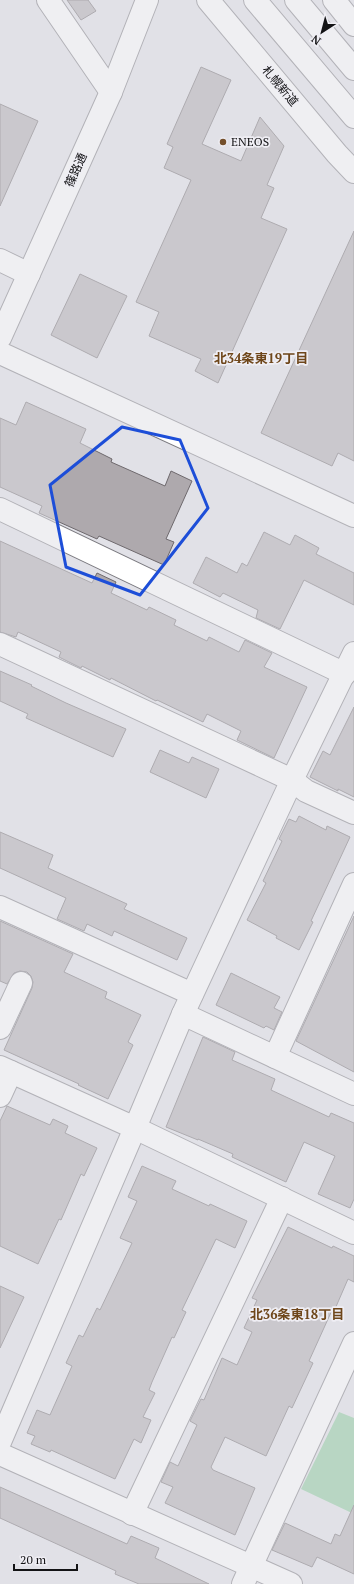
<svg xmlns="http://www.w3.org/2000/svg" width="354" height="1584" viewBox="0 0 354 1584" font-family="'PT Serif','Noto Sans JP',serif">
<rect width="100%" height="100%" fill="#e1e1e7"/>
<path fill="#85c898" d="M339,1412L354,1418V1514L301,1489Z"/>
<g fill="#aea9ad" stroke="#6e696d">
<path d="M67,0H88L96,11L81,20Z"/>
<path d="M201,67L231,80L202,144L241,161L260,117L284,146L267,185L274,188L261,218L287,229L218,383L195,371L201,359L149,336L159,312L136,302L191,180L164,168L173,147L167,144Z"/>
<path d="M0,104L38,121L0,206Z"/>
<path d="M354,231V461L338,453L332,466L261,433Z"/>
<path d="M80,274L127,296L97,358L51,335Z"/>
<path d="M26,402L86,429L80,443L112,459L111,462L165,486L171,471L192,481L166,539L174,542L164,565L99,536L97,539L39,513L42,506L0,487V418L16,425Z"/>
<path d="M264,532L290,545L295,535L319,548L316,554L354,573V605L304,580L280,629L256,618L258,610L223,593L220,597L193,583L206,557L237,573L242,563L247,566Z"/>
<path d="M0,541L92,583L97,573L116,582L111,593L147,610L149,607L176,620L174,625L207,641L209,637L239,652L245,640L272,653L264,667L307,687L274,758L237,740L241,731L207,714L203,722L157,700L156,701L111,678L110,680L82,666L81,668L59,657L61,652L18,632L16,637L0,632Z"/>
<path d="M0,671L32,685L31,686L66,703L126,729L113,757L26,718L28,714L0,701Z"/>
<path d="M354,707V797L338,789V791L310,777L323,751L330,755Z"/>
<path d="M160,750L189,763L192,757L219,769L206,798L150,772Z"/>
<path d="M299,816L326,830L327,826L350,837L311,921L313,922L299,950L276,938L277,936L247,920L266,883L263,881L282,841L279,839L289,819L296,822Z"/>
<path d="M0,832L53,855L48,868L127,904L124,909L187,938L177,960L114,931L112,936L87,924L84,931L57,919L66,898L0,868Z"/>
<path d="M354,916V1072L296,1041Z"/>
<path d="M0,921L73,954L64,972L107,992L105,998L141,1015L128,1042L133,1045L108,1099L78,1085L79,1084L4,1050L32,988L33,982L31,976L27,972L20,971L14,973L7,984L0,981Z"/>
<path d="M231,973L280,997L274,1008L282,1012L274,1030L266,1026L264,1028L216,1005Z"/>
<path d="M203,1037L235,1052L232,1060L275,1079L271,1090L329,1117L331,1113L354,1123V1199L350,1208L318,1194L335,1156L304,1142L286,1182L232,1157L233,1154L198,1139V1140L166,1127Z"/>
<path d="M7,1106L50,1125L53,1119L68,1126L65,1133L97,1148L84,1176L81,1174L61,1220L59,1219L38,1264L0,1246V1121Z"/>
<path d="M142,1166L176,1181L172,1189L209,1206L210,1204L247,1221L235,1248L216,1239L182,1310L186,1312L174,1338L172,1337L152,1382L149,1390L155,1393L143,1417L151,1420L141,1443L134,1439L115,1479L51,1450L50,1452L31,1444L35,1436L27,1433L37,1410L50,1415L72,1366L66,1363L79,1335L83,1337L97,1308L100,1310L132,1243L120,1238L137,1201L128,1197Z"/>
<path d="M288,1227L332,1248L333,1246L354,1256V1282L348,1279L335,1309L333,1308L309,1361L313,1363L292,1408L289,1406L266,1456L225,1437L211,1467L213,1470L255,1488L235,1535L165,1503L173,1487L161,1482L170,1462L178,1466L197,1425L190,1421L201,1399L204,1400L222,1358L237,1365L252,1332L244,1328L257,1300L252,1298Z"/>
<path d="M0,1286L24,1297L0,1348Z"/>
<path d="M0,1487L127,1544L131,1536L159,1548L155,1558L209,1584H139L115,1574L116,1571L0,1518Z"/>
<path d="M354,1505V1574L317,1557L312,1567L272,1550L285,1523L331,1544L335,1534L340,1536Z"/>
</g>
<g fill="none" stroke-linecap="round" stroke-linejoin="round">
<g stroke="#7a797f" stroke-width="24">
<g id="minor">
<path d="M48,0L111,92"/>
<path d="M0,260L29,274"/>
<path d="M0,338L111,92L147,0"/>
<path d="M0,353L354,516"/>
<path d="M0,509L345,674"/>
<path d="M0,644L292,780L306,791L354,813"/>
<path d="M0,907L192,994"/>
<path d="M183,1014L354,1094"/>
<path d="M0,1028L21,983"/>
<path d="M275,1057L354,884"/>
<path d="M0,1067L135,1128L354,1233"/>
<path d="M0,1096L11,1072"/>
<path d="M0,1442L135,1128L183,1014L292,780L354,653"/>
<path d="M0,1454L291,1584"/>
<path d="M132,1514L282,1198"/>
<path d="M243,1584L354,1343"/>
</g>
</g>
<g stroke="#7a797f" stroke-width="24">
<g id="highway">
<path d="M208,0L337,154L354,172"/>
<path d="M255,0L354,117"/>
<path d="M296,0L354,69"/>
<path d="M334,0L354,25"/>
</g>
</g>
<use href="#minor" stroke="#fff" stroke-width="22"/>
<use href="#highway" stroke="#fff" stroke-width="22"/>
</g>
<path d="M0 0H354V1584H0ZM122,427L180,440L208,508L140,595L66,567L50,485Z" fill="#e1e1e7" fill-opacity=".55" fill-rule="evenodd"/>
<path fill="none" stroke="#1d4ed8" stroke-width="3" stroke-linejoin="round" d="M122,427L180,440L208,508L140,595L66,567L50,485Z"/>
<circle fill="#734e29" stroke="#efeef4" stroke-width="1.5" cx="223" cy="142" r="4"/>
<g text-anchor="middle" stroke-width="3.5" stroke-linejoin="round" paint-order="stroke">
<g font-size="12" fill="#131315" stroke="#efeef4">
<text transform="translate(280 86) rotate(50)" y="4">札幌新道</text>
<text transform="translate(76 170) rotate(-66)" y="4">篠路通</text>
</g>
<g font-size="12" fill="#131315" stroke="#efeef4" text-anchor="start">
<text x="231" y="146">ENEOS</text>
</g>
<g font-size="13" font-weight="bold" fill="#6e461a" stroke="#efeef4">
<text x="261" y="363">北34条東19丁目</text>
<text x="297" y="1319">北36条東18丁目</text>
</g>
</g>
<g transform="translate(322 32) rotate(216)" stroke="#efeef4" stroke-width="3" paint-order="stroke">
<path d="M0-3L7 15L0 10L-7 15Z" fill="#131315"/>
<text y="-6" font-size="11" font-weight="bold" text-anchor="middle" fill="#131315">N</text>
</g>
<path d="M14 1564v6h63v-6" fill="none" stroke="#131315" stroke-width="2"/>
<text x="20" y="1564" font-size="12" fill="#131315" stroke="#efeef4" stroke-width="3" paint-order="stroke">20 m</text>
</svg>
